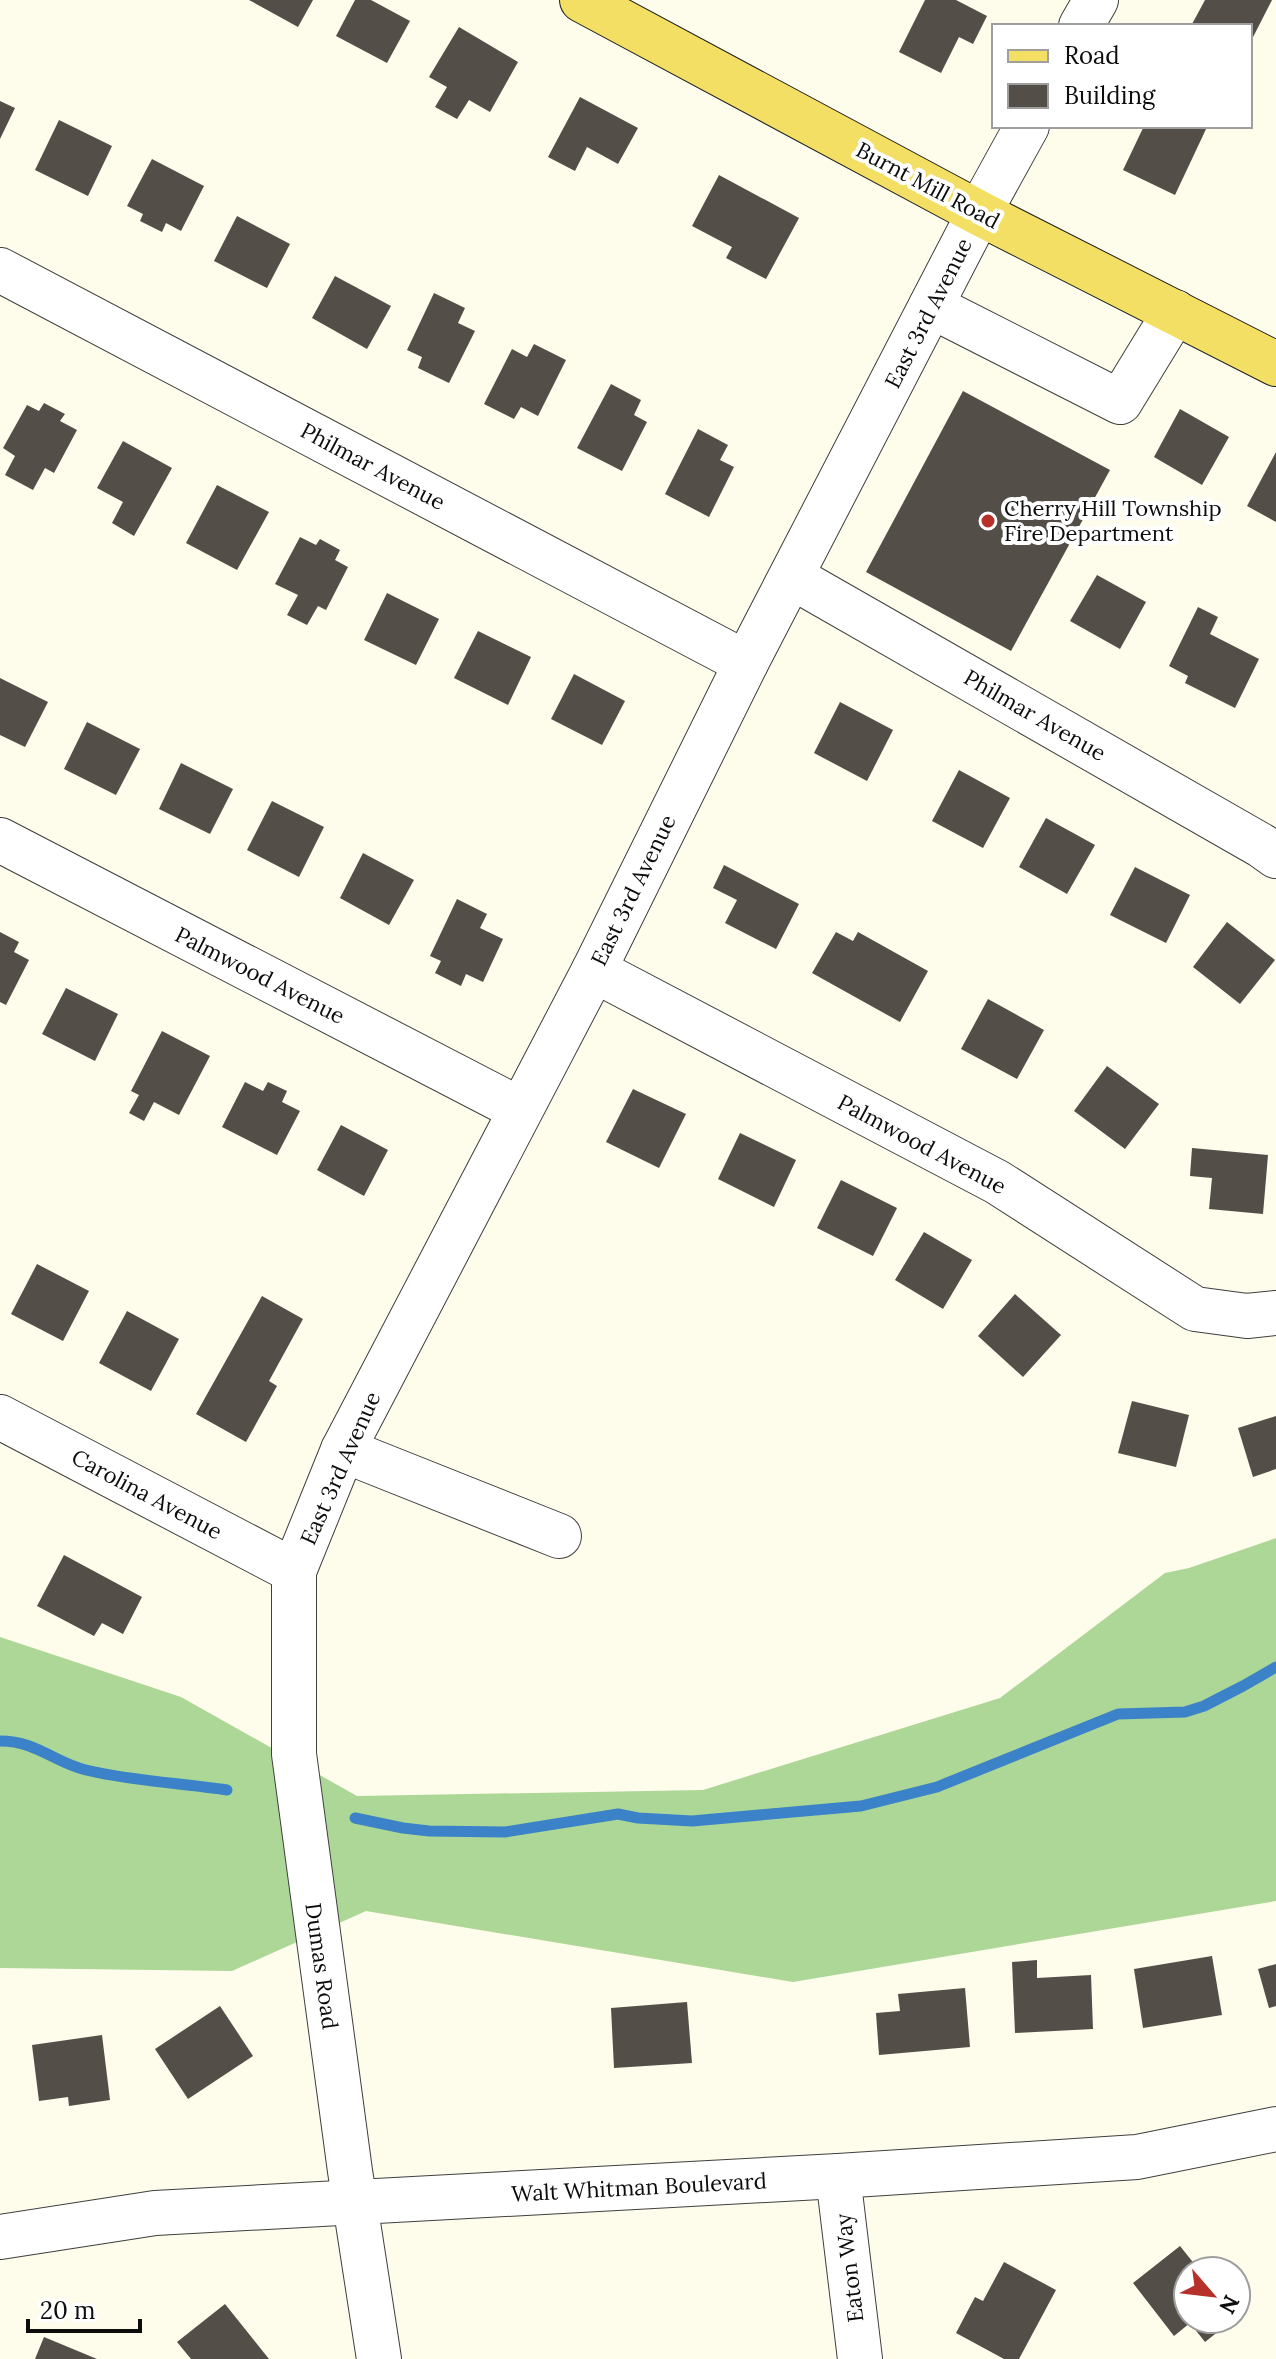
<svg xmlns="http://www.w3.org/2000/svg" width="1276" height="2359" viewBox="0 0 1276 2359" font-family="Lora,serif">
<rect width="100%" height="100%" fill="#fefceb"/>
<path fill="#add796" d="M1276,1538V1901L793,1982L366,1911L232,1971L0,1968V1637L181,1697L357,1796L703,1790L1000,1698L1165,1573L1189,1568Z"/>
<g fill="none" stroke-linecap="round" stroke-linejoin="round">
<g stroke="#3b82c8" stroke-width="11">
<path d="M0,1741C37,1741 53,1762 86,1770C132,1781 180,1783 227,1790"/>
<path d="M355,1818L403,1828L429,1831L505,1832L618,1814L638,1818L692,1821L861,1806L937,1787L1118,1714L1185,1712L1204,1706L1243,1686L1276,1667"/>
</g>
</g>
<g fill="#544e49">
<path d="M249,0H313L298,27Z"/>
<path d="M355,0H371L410,21L387,63L336,36Z"/>
<path d="M925,0H956L987,16L973,44L959,37L941,73L899,52Z"/>
<path d="M1205,0H1272L1250,43V26H1191Z"/>
<path d="M459,27L518,62L490,112L469,100L457,119L435,107L447,87L429,77Z"/>
<path d="M580,97L638,128L618,164L587,147L575,171L548,157Z"/>
<path d="M0,101L15,108L0,139Z"/>
<path d="M59,120L112,146L88,196L35,170Z"/>
<path d="M1144,126L1207,127L1175,195L1123,170Z"/>
<path d="M152,159L204,186L181,231L166,223L162,232L140,221L143,214L127,206Z"/>
<path d="M719,175L799,218L766,279L726,258L732,247L692,226Z"/>
<path d="M237,216L290,244L267,288L214,261Z"/>
<path d="M335,276L391,306L367,349L312,318Z"/>
<path d="M434,293L465,308L458,323L475,331L449,383L418,368L422,357L407,350Z"/>
<path d="M534,344L566,360L538,416L521,407L514,419L484,404L512,349L527,357Z"/>
<path d="M611,384L641,400L634,415L647,422L622,471L577,448Z"/>
<path d="M963,391L1110,470L1011,651L866,572Z"/>
<path d="M44,403L65,414L60,421L77,430L54,473L45,468L33,490L5,475L15,456L3,448L27,405L39,411Z"/>
<path d="M1180,409L1229,437L1202,485L1154,457Z"/>
<path d="M698,429L728,445L720,460L734,467L709,517L665,494Z"/>
<path d="M123,441L172,468L134,536L112,523L123,502L97,488Z"/>
<path d="M1276,452V522L1247,506Z"/>
<path d="M217,485L269,512L237,570L186,543Z"/>
<path d="M300,537L316,545L320,539L340,550L335,560L348,567L326,610L318,606L307,625L287,615L298,595L275,584Z"/>
<path d="M1097,575L1146,602L1120,649L1070,621Z"/>
<path d="M387,593L439,619L416,665L364,640Z"/>
<path d="M1198,607L1218,617L1210,634L1259,659L1235,708L1185,683L1188,676L1169,666Z"/>
<path d="M478,631L531,657L508,705L454,678Z"/>
<path d="M574,674L625,701L602,745L551,719Z"/>
<path d="M0,678L48,702L25,747L0,735Z"/>
<path d="M840,702L893,730L867,781L814,753Z"/>
<path d="M87,722L140,749L116,795L64,769Z"/>
<path d="M181,763L233,789L210,834L159,809Z"/>
<path d="M959,770L1010,798L983,848L932,821Z"/>
<path d="M272,801L324,827L299,877L247,850Z"/>
<path d="M1046,818L1095,845L1067,894L1019,867Z"/>
<path d="M363,853L414,880L389,925L340,898Z"/>
<path d="M724,865L799,904L776,949L725,923L737,900L713,888Z"/>
<path d="M1135,867L1190,895L1166,943L1110,915Z"/>
<path d="M457,899L487,914L480,928L503,939L483,982L466,974L461,986L435,973L441,961L430,956Z"/>
<path d="M1227,922L1275,960L1240,1004L1193,967Z"/>
<path d="M0,932L19,942L14,952L29,960L6,1005L0,1002Z"/>
<path d="M836,932L853,941L858,932L928,971L900,1022L812,973Z"/>
<path d="M66,988L118,1014L95,1061L42,1034Z"/>
<path d="M988,999L1044,1030L1017,1079L961,1049Z"/>
<path d="M162,1031L210,1056L179,1115L154,1102L144,1121L129,1113L139,1095L131,1091Z"/>
<path d="M1107,1066L1159,1104L1125,1149L1074,1111Z"/>
<path d="M245,1082L263,1091L268,1082L287,1091L282,1102L300,1111L277,1155L222,1127Z"/>
<path d="M633,1089L686,1114L659,1168L606,1142Z"/>
<path d="M341,1125L388,1150L364,1196L317,1170Z"/>
<path d="M740,1133L796,1160L774,1207L718,1179Z"/>
<path d="M1192,1148L1268,1155L1263,1214L1209,1209L1212,1178L1190,1176Z"/>
<path d="M841,1180L897,1208L873,1256L817,1228Z"/>
<path d="M924,1232L972,1260L943,1309L895,1280Z"/>
<path d="M37,1264L89,1291L63,1341L11,1314Z"/>
<path d="M1015,1294L1061,1335L1023,1377L978,1336Z"/>
<path d="M262,1296L303,1319L269,1381L277,1386L246,1442L196,1414Z"/>
<path d="M127,1311L179,1339L151,1391L99,1363Z"/>
<path d="M1132,1401L1189,1415L1176,1467L1118,1453Z"/>
<path d="M1276,1416V1469L1253,1477L1238,1428Z"/>
<path d="M64,1555L142,1597L123,1634L102,1623L94,1636L37,1606Z"/>
<path d="M1212,1956L1222,2015L1143,2028L1134,1969Z"/>
<path d="M1037,1960V1978L1091,1975L1093,2029L1015,2033L1012,1962Z"/>
<path d="M1276,1964V2006L1269,2008L1258,1969Z"/>
<path d="M965,1988L970,2047L879,2055L876,2013L900,2011L898,1994Z"/>
<path d="M687,2002L692,2063L614,2068L611,2008Z"/>
<path d="M220,2006L253,2056L188,2099L155,2049Z"/>
<path d="M102,2035L110,2100L69,2106L68,2097L39,2101L32,2045Z"/>
<path d="M1180,2246L1200,2271H1188V2319H1234L1205,2342L1190,2323L1174,2336L1133,2283Z"/>
<path d="M1004,2262L1056,2290L1019,2359H1004L956,2333L975,2297L983,2301Z"/>
<path d="M225,2304L269,2359H191L177,2342Z"/>
<path d="M44,2337L97,2359H35Z"/>
</g>
<g fill="none" stroke-linecap="round" stroke-linejoin="round">
<g stroke="#3f3f3f" stroke-width="46">
<g id="minor">
<path d="M1081,26L1096,0"/>
<path d="M0,270L746,663"/>
<path d="M931,306L1120,402L1175,312"/>
<path d="M792,577L1262,846L1276,856"/>
<path d="M0,840L519,1109"/>
<path d="M594,970L997,1182L1195,1309L1247,1316L1276,1313"/>
<path d="M0,1417L294,1571"/>
<path d="M343,1450L559,1536"/>
<path d="M838,2176L860,2359"/>
<path d="M0,2237L155,2213L838,2176L1137,2157L1276,2129"/>
<path d="M379,2359L350,2171L294,1754V1571L343,1450L594,970L746,663L979,213L1027,126"/>
</g>
</g>
<g stroke="#1d1d1d" stroke-width="46">
<path id="major" d="M582,0L979,213L1276,364"/>
</g>
<use href="#minor" stroke="#fff" stroke-width="44"/>
<use href="#major" stroke="#f4df65" stroke-width="44"/>
</g>
<circle fill="#b73029" stroke="#fff" stroke-width="3" cx="988" cy="521" r="8"/>
<g text-anchor="middle" stroke-width="8" stroke-linejoin="round" paint-order="stroke">
<g font-size="22" fill="#0c0c0c" stroke="#fff">
<text transform="translate(928 185) rotate(28)" y="8">Burnt Mill Road</text>
<text transform="translate(928 313) rotate(-63)" y="8">East 3rd Avenue</text>
<text transform="translate(373 466) rotate(28)" y="8">Philmar Avenue</text>
<text transform="translate(1035 715) rotate(30)" y="8">Philmar Avenue</text>
<text transform="translate(633 890) rotate(-64)" y="8">East 3rd Avenue</text>
<text transform="translate(260 975) rotate(27)" y="8">Palmwood Avenue</text>
<text transform="translate(922 1144) rotate(28)" y="8">Palmwood Avenue</text>
<text transform="translate(340 1468) rotate(-66)" y="8">East 3rd Avenue</text>
<text transform="translate(147 1494) rotate(28)" y="8">Carolina Avenue</text>
<text transform="translate(322 1966) rotate(82)" y="8">Dumas Road</text>
<text transform="translate(639 2187) rotate(-3)" y="8">Walt Whitman Boulevard</text>
<text transform="translate(849 2268) rotate(-97)" y="8">Eaton Way</text>
</g>
<g font-size="22" fill="#0c0c0c" stroke="#fff" text-anchor="start">
<text x="1004" y="516">Cherry Hill Township<tspan x="1004" dy="25">Fire Department</tspan></text>
</g>
</g>
<rect x="992" y="24" width="260" height="104" fill="#ffffff" stroke="#9e9e9e" stroke-width="2"/>
<rect x="1008" y="50" width="40" height="12" fill="#f4df65" stroke="#9e9e9e" stroke-width="2"/>
<text x="1064" y="64" font-size="24" fill="#0c0c0c">Road</text>
<rect x="1008" y="84" width="40" height="24" fill="#544e49" stroke="#9e9e9e" stroke-width="2"/>
<text x="1064" y="104" font-size="24" fill="#0c0c0c">Building</text>
<g transform="translate(1212 2295) rotate(118)"><circle r="38" fill="#ffffff" stroke="#9e9e9e" stroke-width="2"/>
<path d="M0-6L14 30L0 20L-14 30Z" fill="#b73029"/>
<text y="-12" font-size="22" font-weight="bold" text-anchor="middle" fill="#0c0c0c">N</text>
</g>
<path d="M28 2319v12h112v-12" fill="none" stroke="#0c0c0c" stroke-width="4"/>
<text x="40" y="2319" font-size="24" fill="#0c0c0c" stroke="#ffffff" stroke-width="6" paint-order="stroke">20 m</text>
</svg>
